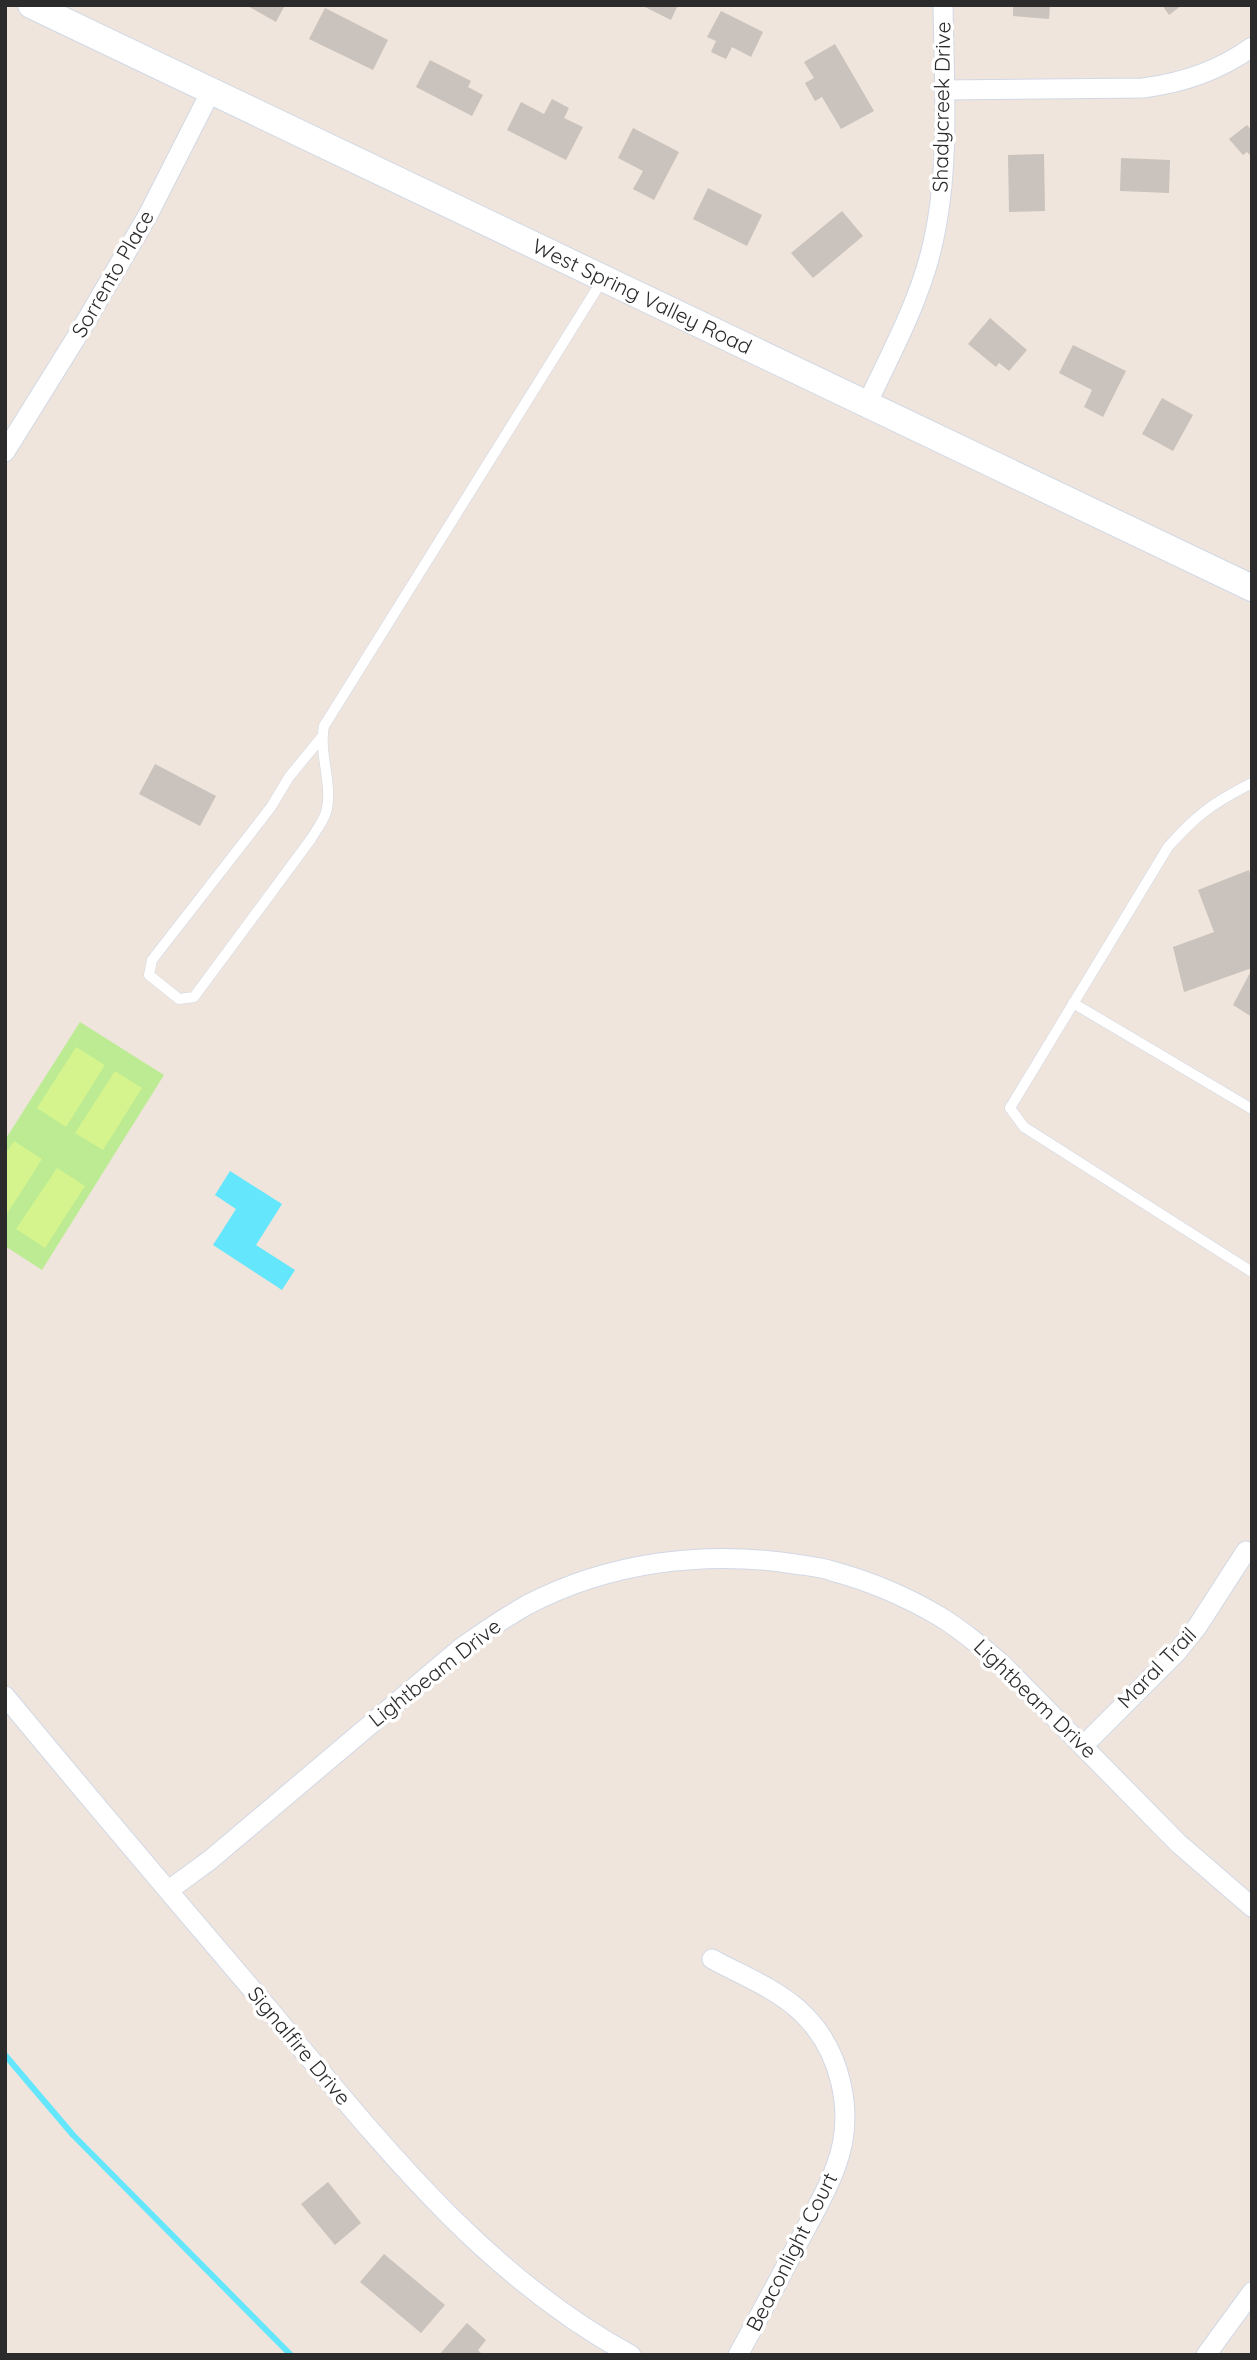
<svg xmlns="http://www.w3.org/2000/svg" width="1257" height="2360" viewBox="0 0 1257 2360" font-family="Quicksand,sans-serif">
<rect width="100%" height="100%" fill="#efe5dc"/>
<path fill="#bceb93" d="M80,1022L164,1075L42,1270L5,1246V1140Z"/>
<g fill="#d5f48d">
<path d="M76,1047L105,1065L66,1127L37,1108Z"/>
<path d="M115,1071L142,1088L103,1150L75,1133Z"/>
<path d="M14,1141L42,1159L5,1217V1154Z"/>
<path d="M57,1168L85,1186L45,1248L16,1229Z"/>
</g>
<path fill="#64e6fc" d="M230,1171L282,1204L256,1245L295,1270L282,1290L213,1245L236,1209L215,1195Z"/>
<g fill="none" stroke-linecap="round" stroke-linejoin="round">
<path stroke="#64e6fc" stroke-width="6" d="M5,2055L73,2135L291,2355"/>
</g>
<g fill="#cac2bc">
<path d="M246,5H285L276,22Z"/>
<path d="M641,5H678L671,20Z"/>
<path d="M1013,5H1050L1049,19L1013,16Z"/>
<path d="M1162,5H1182L1169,15Z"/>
<path d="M325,8L388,40L373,70L309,39Z"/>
<path d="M721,11L763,32L751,57L732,47L726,59L711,52L716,41L707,37Z"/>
<path d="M835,44L874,111L841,129L822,97L815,101L805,83L814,78L804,62Z"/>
<path d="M430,60L471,81L468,87L483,95L472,116L416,87Z"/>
<path d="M552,99L569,108L564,118L583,127L566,160L507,130L521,102L544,114Z"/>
<path d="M1247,125L1252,131V157L1247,152L1243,155L1229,139Z"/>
<path d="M633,128L679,152L654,200L633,189L643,171L618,158Z"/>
<path d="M1044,154L1045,211L1009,212L1008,155Z"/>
<path d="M1121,158L1170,160L1169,193L1120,191Z"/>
<path d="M708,188L762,215L747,246L693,219Z"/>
<path d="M842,211L863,236L813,278L791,253Z"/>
<path d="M990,318L1027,350L1009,371L999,363L996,367L968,344Z"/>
<path d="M1073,345L1126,371L1103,417L1084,407L1092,390L1059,373Z"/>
<path d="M1162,398L1193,415L1173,451L1142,434Z"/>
<path d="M155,764L216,796L200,826L139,794Z"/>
<path d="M1249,870L1252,883V968L1184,992L1173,947L1214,932L1198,890Z"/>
<path d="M1252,969V1017L1233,1005Z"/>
<path d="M328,2182L361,2223L335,2245L301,2204Z"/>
<path d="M384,2254L445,2305L421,2333L360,2282Z"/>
<path d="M467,2323L486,2340L478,2350L483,2355H439Z"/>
</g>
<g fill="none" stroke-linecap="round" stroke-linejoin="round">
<g stroke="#d1d8e6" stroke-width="11">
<g id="lane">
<path d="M321,738L289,777L271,807L152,960L149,975L179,999L194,997L311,839C315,832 322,823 325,815C335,789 318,754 324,726L603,279"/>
<path d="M1252,783C1213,803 1197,814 1168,847L1010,1108L1024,1127L1252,1272"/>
<path d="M1073,1003L1252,1109"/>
</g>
</g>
<g stroke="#d1d8e6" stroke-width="21">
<g id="street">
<path d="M944,90L1143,88C1183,83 1219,71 1252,47"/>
<path d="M867,404C890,355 918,304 931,251C951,171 944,87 943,5"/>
<path d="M5,452L79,333L148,215L211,91"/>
<path d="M5,1696C93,1803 183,1908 272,2013C378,2140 483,2275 631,2355"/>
<path d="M1084,1745L1176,1653L1197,1627L1246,1551"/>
<path d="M169,1890L210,1860L461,1648C482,1633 504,1618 527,1605C609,1562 705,1550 795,1564C807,1566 820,1567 832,1571C869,1581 905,1596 939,1616C962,1630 982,1647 1002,1664L1178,1843L1252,1907"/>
<path d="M712,1959C741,1975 775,1988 799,2010C841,2048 856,2113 836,2166C826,2194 810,2220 796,2247C777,2283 758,2319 738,2355"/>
<path d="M1206,2355L1252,2292"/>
</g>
</g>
<g stroke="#d1d8e6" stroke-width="28">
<g id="secondary">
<path id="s1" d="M31,5L1252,588"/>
</g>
</g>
<use href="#lane" stroke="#fff" stroke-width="10"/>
<use href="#street" stroke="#fff" stroke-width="19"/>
<use href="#secondary" stroke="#fff" stroke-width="26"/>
</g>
<g text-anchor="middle" stroke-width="7" stroke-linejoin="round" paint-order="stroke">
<g font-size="21" fill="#2b2b2b" stroke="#fff">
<text transform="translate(942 107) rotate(-89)" y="7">Shadycreek Drive</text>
<text transform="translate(113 274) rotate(-60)" y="7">Sorrento Place</text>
<text dy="7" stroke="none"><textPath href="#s1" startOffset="677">West Spring Valley Road</textPath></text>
<text transform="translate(1157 1668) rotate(-46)" y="7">Maral Trail</text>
<text transform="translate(435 1673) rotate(-38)" y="7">Lightbeam Drive</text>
<text transform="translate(1035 1699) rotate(44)" y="7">Lightbeam Drive</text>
<text transform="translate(299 2046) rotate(50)" y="7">Signalfire Drive</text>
<text transform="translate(792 2252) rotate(-63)" y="7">Beaconlight Court</text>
</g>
</g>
<rect width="1257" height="2360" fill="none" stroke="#2b2b2b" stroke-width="14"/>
</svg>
